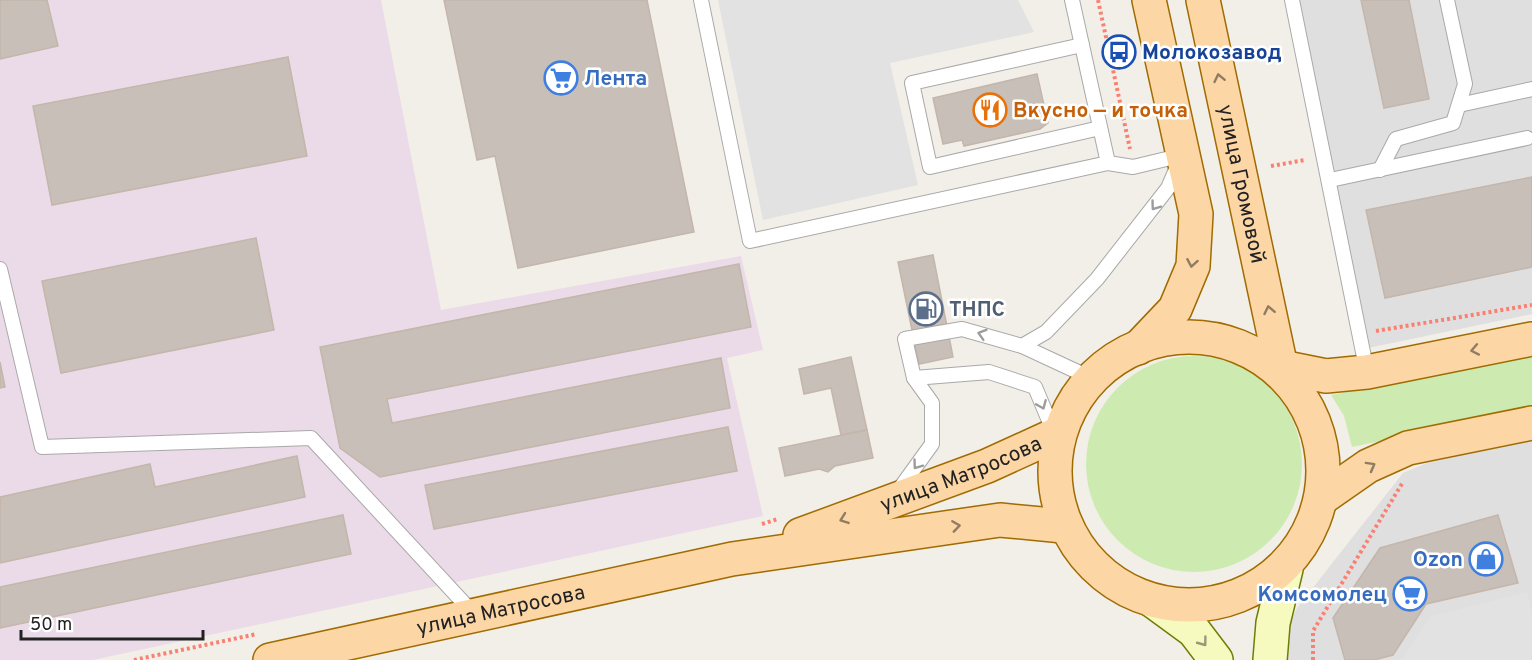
<svg xmlns="http://www.w3.org/2000/svg" width="1532" height="660" viewBox="0 0 1532 660" font-family="Overpass,sans-serif">
<rect width="100%" height="100%" fill="#f2efe9"/>
<g fill="#e0dfdf">
<path d="M1298,0H1532V314L1368,348Z"/>
<path d="M1532,440V660H1281L1286,631L1297,608L1403,473L1427,463Z"/>
</g>
<path fill="#ebdbe8" d="M0,0H381L441,310L741,256L763,350L727,358L763,516L93,660H0Z"/>
<g fill="#cdebb0">
<path d="M1532,355V409L1352,447L1344,416L1331,395Z"/>
<circle cx="1194" cy="464" r="108"/>
</g>
<g fill="#e2e2e2">
<path d="M718,0H1018L1034,32L890,63L918,185L763,220Z"/>
<path d="M1527,592L1532,615V660H1398L1403,658L1431,616Z"/>
</g>
<g fill="#c7bfb8" stroke="#c4b6ab" stroke-width="1.5">
<path d="M0,0H47L58,46L0,59Z"/>
<path d="M444,0H647L694,232L518,268L495,156L477,160Z"/>
<path d="M1361,0H1409L1429,99L1384,108Z"/>
<path d="M288,57L307,156L52,205L33,106Z"/>
<path d="M1037,74L1048,123L1040,129L964,146L962,140L943,144L933,98Z"/>
<path d="M1532,177V267L1385,298L1366,210Z"/>
<path d="M256,238L274,330L61,373L42,281Z"/>
<path d="M933,255L953,357L919,364L898,262Z"/>
<path d="M739,264L751,327L387,399L392,423L721,358L730,408L380,477L340,448L320,347Z"/>
<path d="M851,357L867,430L841,435L831,388L804,394L799,369Z"/>
<path d="M0,362L5,387L0,388Z"/>
<path d="M728,427L737,471L434,529L425,485Z"/>
<path d="M867,430L873,458L835,466L828,472L819,469L785,476L779,448Z"/>
<path d="M297,456L305,497L0,563V497L150,464L155,487Z"/>
<path d="M343,515L351,554L0,628V587Z"/>
<path d="M1498,515L1518,583L1426,604L1393,655L1374,660H1345L1333,618L1380,548Z"/>
</g>
<g fill="none" stroke-linecap="round" stroke-linejoin="round">
<g stroke="#a9a9a9" stroke-width="16">
<g id="service">
<path d="M701,0L750,241L1108,163L1133,167L1183,155"/>
<path d="M1072,0L1108,163"/>
<path d="M1292,0L1367,372"/>
<path d="M1082,45L912,83L930,167L1100,128"/>
<path d="M1459,105L1532,89"/>
<path d="M1380,170L1396,139L1453,123L1465,84L1447,0"/>
<path d="M1330,180L1527,138"/>
<path d="M0,269L42,447L311,438L473,613"/>
<path d="M1022,346L1093,379"/>
<path d="M914,378L989,372L1035,387L1055,435"/>
<path d="M898,491L932,444V403L914,378L905,339L962,329L1022,346L1046,332L1097,279L1168,188L1178,165"/>
</g>
</g>
<g stroke="#707d05" stroke-width="36">
<g id="secondary">
<path d="M1153,601L1194,631L1216,660"/>
<path d="M1270,660L1273,623L1286,569"/>
</g>
</g>
<g stroke="#a06b00" stroke-width="36">
<g id="primary">
<path id="s1" d="M1203,0L1281,367"/>
<circle cx="1189" cy="471" r="134"/>
<path d="M1138,348L1175,309L1193,266L1196,214L1149,0"/>
<path d="M1281,367L1326,376L1367,372L1532,339"/>
<path d="M1322,498L1368,466L1408,448L1532,423"/>
<path id="s2" d="M800,535L987,466L1055,435"/>
<path id="s3" d="M270,660L732,559L1000,520L1063,526"/>
</g>
</g>
<g stroke="#fa8072" stroke-width="4" stroke-dasharray="3 3" stroke-linecap="butt">
<path d="M1098,0L1130,149"/>
<path d="M1271,166L1305,160"/>
<path d="M1376,331L1532,305"/>
<path d="M762,524L778,519"/>
<path d="M134,660L257,634"/>
<path d="M1313,660V631L1403,482"/>
</g>
<use href="#service" stroke="#fff" stroke-width="14"/>
<use href="#secondary" stroke="#f7fabf" stroke-width="33"/>
<use href="#primary" stroke="#fcd6a4" stroke-width="33"/>
</g>
<defs><path id="oneway-chevron" d="M-2-3.5L2.5 0L-2 3.5" fill="none" stroke-width="1.6" stroke-linecap="round" stroke-linejoin="round" transform="scale(1.5)"/></defs>
<g stroke="#8f7c63">
<use href="#oneway-chevron" transform="translate(1219 78) rotate(-102)"/>
<use href="#oneway-chevron" transform="translate(1192 263) rotate(100)"/>
<use href="#oneway-chevron" transform="translate(1269 310) rotate(-102)"/>
<use href="#oneway-chevron" transform="translate(1475 350) rotate(169)"/>
<use href="#oneway-chevron" transform="translate(1371 466) rotate(-29)"/>
<use href="#oneway-chevron" transform="translate(844 519) rotate(160)"/>
<use href="#oneway-chevron" transform="translate(956 526) rotate(-8)"/>
</g>
<g stroke="#9c9c9c">
<use href="#oneway-chevron" transform="translate(1155 206) rotate(126)"/>
<use href="#oneway-chevron" transform="translate(982 334) rotate(-163)"/>
<use href="#oneway-chevron" transform="translate(1042 405) rotate(67)"/>
<use href="#oneway-chevron" transform="translate(917 465) rotate(126)"/>
</g>
<use stroke="#979978" href="#oneway-chevron" transform="translate(1203 642) rotate(53)"/>
<defs>
<g id="bus-ring" transform="scale(1.725)"><circle r="9.5" fill="#fff" stroke="#1a4fb4" stroke-width="1.5"/><path d="M-5-6H5V4H4V6H2V4H-2V6H-4V4H-5ZM-3.5-4V0h7V-4ZM-3.5 1.2v1.5H-2V1.2ZM2 1.2v1.5H3.5V1.2Z" fill="#1a4fb4"/></g>
<g id="supermarket-ring" transform="scale(1.725)"><circle r="9.5" fill="#fff" stroke="#3f7fe0" stroke-width="1.5"/><path d="M-6-5.5h2.5l.6 2H6L4.5 2H-2.5L-4.4-4H-6ZM-1.5 3.2a1.3 1.3 0 1 0 .1 0ZM3 3.2a1.3 1.3 0 1 0 .1 0Z" fill="#3f7fe0"/></g>
<g id="restaurant-ring" transform="scale(1.725)"><circle r="9.5" fill="#fff" stroke="#e8710a" stroke-width="1.5"/><path d="M-5-6h1v4h1v-4h1v4h1v-4h1v5L-1.5 .5V6h-2V.5L-5-1ZM5-6V6H3V1.5H1.5Q1.5-4 5-6Z" fill="#e8710a"/></g>
<g id="fuel-ring" transform="scale(1.725)"><circle r="9.5" fill="#fff" stroke="#5c6f8a" stroke-width="1.5"/><path d="M-5.5-6h7V0h2V4h1.3V-2.5L3-4.5l.8-.8L6-3V5H2.5V1h-1V6h-7ZM-4.2-4.7v3.2H.2V-4.7Z" fill="#5c6f8a"/></g>
<g id="shop-ring" transform="scale(1.725)"><circle r="9.5" fill="#fff" stroke="#3f7fe0" stroke-width="1.5"/><path d="M-5-2.5h2.3a2.7 3.5 0 0 1 5.4 0H5L5.5 6h-11ZM-1.5-2.5h3a1.5 2.3 0 0 0-3 0Z" fill="#3f7fe0"/></g>
</defs>
<g fill-rule="evenodd">
<use href="#bus-ring" x="1119" y="52"/>
<use href="#supermarket-ring" x="561" y="78"/>
<use href="#restaurant-ring" x="990" y="110"/>
<use href="#fuel-ring" x="926" y="309"/>
<use href="#shop-ring" x="1486" y="559"/>
<use href="#supermarket-ring" x="1410" y="594"/>
</g>
<g text-anchor="middle" stroke-width="5" stroke-linejoin="round" paint-order="stroke">
<g font-size="21" font-weight="bold" fill="#164399" stroke="#fff" text-anchor="start">
<text x="1142" y="59">Молокозавод</text>
</g>
<g font-size="21" font-weight="bold" fill="#366cbe" stroke="#fff" text-anchor="end">
<text x="584" y="85" text-anchor="start">Лента</text>
<text x="1463" y="566">Ozon</text>
<text x="1387" y="601">Комсомолец</text>
</g>
<g font-size="21" font-weight="bold" fill="#c56008" stroke="#fff" text-anchor="start">
<text x="1013" y="117">Вкусно — и точка</text>
</g>
<g font-size="21" fill="#222" stroke="#fff">
<text dy="7" stroke="none"><textPath href="#s1" startOffset="188">улица Громовой</textPath></text>
<text dy="7" stroke="none"><textPath href="#s2" startOffset="172">улица Матросова</textPath></text>
<text dy="7" stroke="none"><textPath href="#s3" startOffset="236">улица Матросова</textPath></text>
</g>
<g font-size="21" font-weight="bold" fill="#4e5e75" stroke="#fff" text-anchor="start">
<text x="949" y="316">ТНПС</text>
</g>
</g>
<path d="M21 630v9h182v-9" fill="none" stroke="#222222" stroke-width="3"/>
<text x="30" y="630" font-size="18" fill="#222222" stroke="#ffffff" stroke-width="4.5" paint-order="stroke">50 m</text>
</svg>
